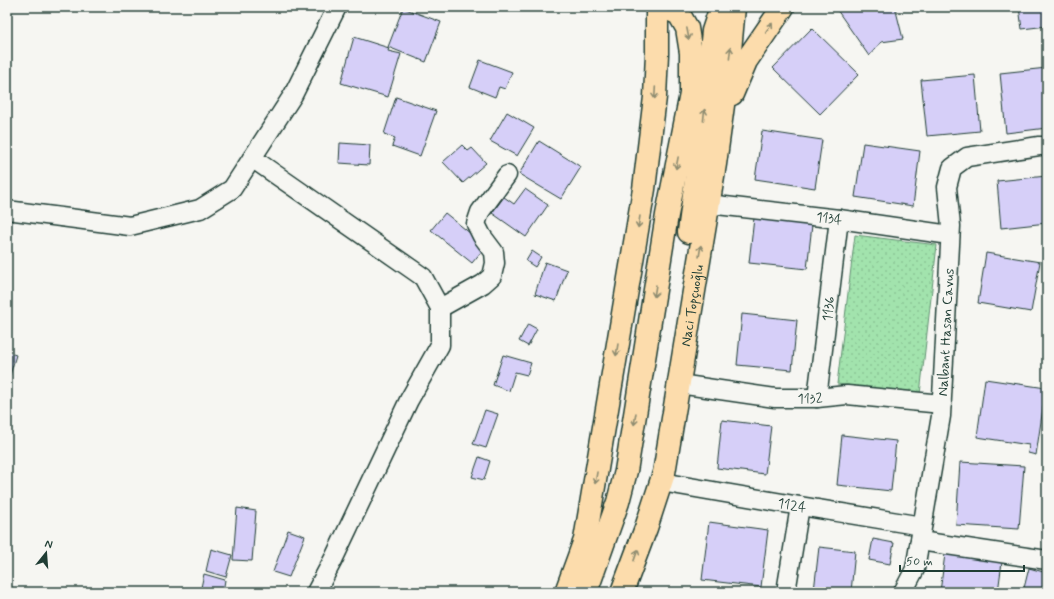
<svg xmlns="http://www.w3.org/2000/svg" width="1054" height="599" viewBox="0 0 1054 599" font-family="Mynerve,sans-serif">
<defs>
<pattern id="park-dots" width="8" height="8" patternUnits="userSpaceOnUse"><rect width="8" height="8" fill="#a2e3ad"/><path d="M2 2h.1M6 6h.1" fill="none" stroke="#8bc495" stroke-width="1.8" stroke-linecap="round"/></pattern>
</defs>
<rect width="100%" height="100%" fill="#f6f6f2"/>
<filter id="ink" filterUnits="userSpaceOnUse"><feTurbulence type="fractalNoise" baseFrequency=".025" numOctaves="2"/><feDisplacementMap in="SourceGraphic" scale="8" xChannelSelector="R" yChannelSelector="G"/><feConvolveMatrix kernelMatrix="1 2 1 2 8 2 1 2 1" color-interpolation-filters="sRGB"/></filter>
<g filter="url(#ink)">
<path fill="url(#park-dots)" stroke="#609070" d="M855,235L937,245L920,394L837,384Z"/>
<g fill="#d6cff8" stroke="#1f3d34">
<path d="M835,7H895L903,39L881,42L869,56Z"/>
<path d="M1019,7H1047V26L1022,29Z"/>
<path d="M403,8L441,22L426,62L388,47Z"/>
<path d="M812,28L859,74L820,114L773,68Z"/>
<path d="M354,37L389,48L388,51L401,54L388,97L341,83Z"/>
<path d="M480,60L512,72L505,89L499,87L495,97L470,87Z"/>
<path d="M1047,68V128L1006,133L1000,73Z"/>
<path d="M975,75L980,131L927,136L921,80Z"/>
<path d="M396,97L436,111L420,156L392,146L395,138L384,134Z"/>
<path d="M507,112L534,128L517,156L490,141Z"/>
<path d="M762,131L822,140L815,188L755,179Z"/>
<path d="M539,141L581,167L561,199L519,174Z"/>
<path d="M340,143L370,145L369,165L339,163Z"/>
<path d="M863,143L920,151L913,206L855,197Z"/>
<path d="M462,145L468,151L472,148L486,163L463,183L443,162Z"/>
<path d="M1047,176V223L1001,228L997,181Z"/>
<path d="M525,189L548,205L526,237L492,213L504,197L514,204Z"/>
<path d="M445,213L486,246L472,263L431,230Z"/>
<path d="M754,218L812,225L807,269L749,263Z"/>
<path d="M532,251L541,257L535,267L526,261Z"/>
<path d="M986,253L1040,262L1031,312L978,303Z"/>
<path d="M545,262L567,270L556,301L535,294Z"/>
<path d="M742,314L797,320L792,370L737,365Z"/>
<path d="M528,324L537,329L528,346L519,341Z"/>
<path d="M7,352L16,355L10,375L7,374Z"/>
<path d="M503,355L531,363L527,375L515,372L509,391L493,385Z"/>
<path d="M985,379L1046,388L1036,455L1028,453L1029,445L977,437Z"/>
<path d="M485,410L498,414L486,448L473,444Z"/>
<path d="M722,420L771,426L765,474L717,468Z"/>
<path d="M842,435L896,441L891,491L837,485Z"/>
<path d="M479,457L490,461L484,480L472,477Z"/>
<path d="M960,462L1024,466L1019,529L956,525Z"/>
<path d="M1047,503V533H1043Z"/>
<path d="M237,508L256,511L252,561L233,560Z"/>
<path d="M709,522L768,530L761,587L702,580Z"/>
<path d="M288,530L305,536L289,577L273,572Z"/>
<path d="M873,539L894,543L890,564L869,560Z"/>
<path d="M819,547L855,551L851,592H825L814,591Z"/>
<path d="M211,549L232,555L226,577L206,571Z"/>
<path d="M945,554L1002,562L998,592H940Z"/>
<path d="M1029,568L1047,573V592H1023Z"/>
<path d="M204,574L225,580L223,592H200Z"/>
</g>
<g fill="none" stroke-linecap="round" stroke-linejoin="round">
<g stroke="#1f3d34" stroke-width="21">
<g id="street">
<path d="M252,158L423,277L440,308V345L409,400L334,558L316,592"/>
<path id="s1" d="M708,204L839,219L950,235"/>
<path d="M7,210L130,226L200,209L232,189L293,95L337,7"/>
<path d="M440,308L483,284L492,276L495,263L494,252L482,236L476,224L480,212L507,175"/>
<path id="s2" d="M679,384L775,398H817L847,395L942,404"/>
<path id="s3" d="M817,398L839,219"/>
<path id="s4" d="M661,482L800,506L922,526"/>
<path d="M920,541L1047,560"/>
<path d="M786,592L800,506"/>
<path id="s5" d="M903,592L915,569L941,416L951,226L947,187L952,168L967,157L1039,146H1047"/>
</g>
</g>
<g stroke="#1f3d34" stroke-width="25">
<g id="primary">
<path d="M732,94L746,61L783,7"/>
<path d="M689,232L704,120L713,31L721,7"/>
<path d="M566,592L585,540L644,189L655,97L657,54V7"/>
<path d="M586,592L618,502L626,471L667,215L691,94V53L687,28L679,14L664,7"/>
<path id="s6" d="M622,592L646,528L664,473L715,164L729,61L734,7"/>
</g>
</g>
<use href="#street" stroke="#f6f6f2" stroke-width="18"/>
<use href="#primary" stroke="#fcdcac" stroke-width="22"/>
</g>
<defs><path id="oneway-shaft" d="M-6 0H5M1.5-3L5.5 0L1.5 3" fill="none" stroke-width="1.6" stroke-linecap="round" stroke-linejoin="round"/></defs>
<g stroke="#8e8c70">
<use href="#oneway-shaft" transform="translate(769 28) rotate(-56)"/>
<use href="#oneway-shaft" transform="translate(688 34) rotate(79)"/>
<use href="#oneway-shaft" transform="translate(730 53) rotate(-84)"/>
<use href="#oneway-shaft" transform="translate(655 93) rotate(93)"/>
<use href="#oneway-shaft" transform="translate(704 115) rotate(-84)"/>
<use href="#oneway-shaft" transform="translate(677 163) rotate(101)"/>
<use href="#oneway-shaft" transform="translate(639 222) rotate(99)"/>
<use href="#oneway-shaft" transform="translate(700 251) rotate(-81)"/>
<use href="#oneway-shaft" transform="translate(655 291) rotate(99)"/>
<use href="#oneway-shaft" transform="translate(617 350) rotate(99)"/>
<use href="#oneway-shaft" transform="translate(635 419) rotate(99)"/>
<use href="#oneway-shaft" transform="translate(596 478) rotate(100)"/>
<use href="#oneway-shaft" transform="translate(636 555) rotate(-70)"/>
</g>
</g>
<g text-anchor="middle" stroke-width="4" stroke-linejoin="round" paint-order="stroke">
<g font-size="14" fill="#1f3d34" stroke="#f6f6f2">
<text dy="5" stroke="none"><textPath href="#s1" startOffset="122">1134</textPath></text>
<text dy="5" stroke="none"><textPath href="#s6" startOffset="296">Naci Topçuoğlu</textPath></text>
<text dy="5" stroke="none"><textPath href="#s3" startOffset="90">1136</textPath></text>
<text dy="5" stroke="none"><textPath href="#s5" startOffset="265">Nalbant Hasan Cavus</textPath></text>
<text dy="5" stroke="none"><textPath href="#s2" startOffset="132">1132</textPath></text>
<text dy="5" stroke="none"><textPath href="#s4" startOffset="133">1124</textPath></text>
</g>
</g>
<rect width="1054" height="599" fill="none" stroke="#f6f6f2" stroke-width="24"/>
<rect x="12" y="12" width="1030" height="575" fill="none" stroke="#1f3d34" stroke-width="1.5" filter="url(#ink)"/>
<g transform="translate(46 553) rotate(17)" stroke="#f6f6f2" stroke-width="3" paint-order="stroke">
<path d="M0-3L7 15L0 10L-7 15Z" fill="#1f3d34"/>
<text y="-6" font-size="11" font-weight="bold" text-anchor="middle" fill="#1f3d34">N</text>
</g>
<path d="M900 565v6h124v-6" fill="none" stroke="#1f3d34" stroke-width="2"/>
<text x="906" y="565" font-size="12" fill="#1f3d34" stroke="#f6f6f2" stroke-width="3" paint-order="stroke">50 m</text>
</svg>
